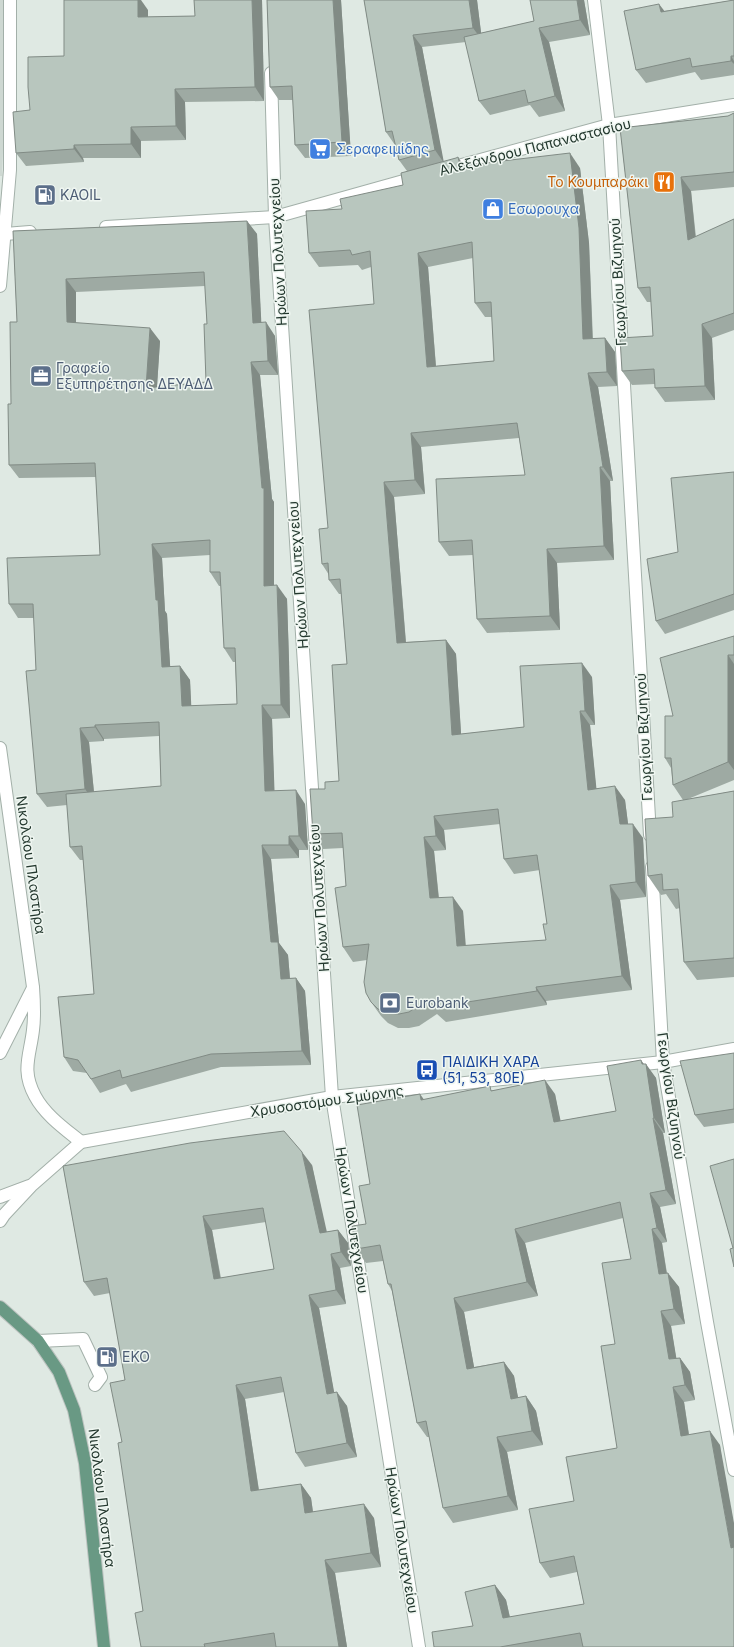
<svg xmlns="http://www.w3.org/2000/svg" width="734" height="1647" viewBox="0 0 734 1647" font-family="Inter,sans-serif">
<rect width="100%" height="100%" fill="#dfe9e3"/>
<path fill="#ced8d2" d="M0,0H9L2,176H0Z"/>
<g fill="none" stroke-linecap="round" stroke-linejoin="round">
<g stroke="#a3b0a9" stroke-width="14">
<g id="minor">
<path d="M594,0L609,125L650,835"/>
<path d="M271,73L275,217L332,1097L419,1647"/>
<path d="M447,169L609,125L734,105"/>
<path d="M106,227L275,217L418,177"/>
<path d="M5,234L30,232"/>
<path d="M0,286L10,170V0"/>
<path d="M0,748L33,987C34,1001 35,1015 33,1030C30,1056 21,1070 35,1096C45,1115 65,1129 81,1142"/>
<path d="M652,867L663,1062L707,1322L734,1470"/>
<path d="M0,1053L33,988"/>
<path d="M0,1197L29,1186"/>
<path d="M0,1221L4,1215L32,1185L81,1142L332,1097L663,1062L734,1049"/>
<path d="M38,1341L83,1339L101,1377L95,1385"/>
</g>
</g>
<g stroke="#bdc3c0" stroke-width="14">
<path id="major" d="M0,1307L38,1341L59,1372L74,1410L85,1463L104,1647"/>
</g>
<use href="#minor" stroke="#fff" stroke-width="12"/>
<use href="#major" stroke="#699984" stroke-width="12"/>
</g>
<g fill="#9eaaa3" fill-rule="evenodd">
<path d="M194,0H262L264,101L185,102L186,140L141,141V158H83L84,162L26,166L16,153L30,110L64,56L148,10V17L195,16Z"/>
<path d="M267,0H341L351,156L305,158L295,145L293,100H279L270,87Z"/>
<path d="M364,0H477L481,33L534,21L530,0H584L590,35L549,42L565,111L539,117L530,105L490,115L479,101L466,42L422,47L443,161L463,165L580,168L589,243L593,339L605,338L615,352L617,386L598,387L613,481H610L614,560L557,563L560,630L487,633L477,619L473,555L449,556L439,542L525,475L519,438L421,447L425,494L394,497L406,642L446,640L456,654L461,734L524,727L592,677L595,725H590L596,788L625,800L628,824L643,838L646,897L620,900L632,990L546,1001L547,1005L446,1022L437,1014L419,1026L409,1028H398L388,1023L381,1016L371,1002L367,960L353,962L343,947L346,886L343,848L323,849L313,834L325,789L339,781L347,664L341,594H339L329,580V575L322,564L328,528L374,304L371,267L362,270L358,265L319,267L309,253L342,209L403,185L407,171L399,160L395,145L386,132ZM473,258L475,303L485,317H492L494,361L436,366L428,267ZM500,824L504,859L514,874L540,870L547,924L546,940L465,946L463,911L439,898L434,851L446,850L444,830Z"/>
<path d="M734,0V75L701,80L695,72L646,83L636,70L664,11Z"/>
<path d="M734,113V187L691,191L696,237L734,219V330L712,338L715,400L665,402L655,388V384L632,385L622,371L653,336L651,302H647L638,288L620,128L728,116Z"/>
<path d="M247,221L257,234L261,322L275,336L278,375H260L272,499L274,502V585L287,599L289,660L290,718L272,719L274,791L305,804L308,850H299V858L271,859L279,943L288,955L290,978H296L305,991L311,1065L221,1067L131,1092L126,1084L100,1093L87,1073L73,1071L64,1057L94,994L83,860H80L70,847L67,805L47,807L37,794L36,670L34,618H18L9,604L100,555L96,477L19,478L9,465L11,404L17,322L13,231ZM205,286L207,324L206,382L157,387L160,341L76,323V292ZM210,555V572L219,586H221L224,648L233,662H235L237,704L191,706L190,680L180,666H170L167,614L165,611L162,558ZM159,736L161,786L94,792L89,742L104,741V739Z"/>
<path d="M734,472V610L665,634L656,621Z"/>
<path d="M734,636V780L688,799L734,791V977L697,980L684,962L680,908L676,909L666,894L661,895L648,876L673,817L683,800L673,785L671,768L665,758L673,716Z"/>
<path d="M734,1053V1123L704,1127L695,1115Z"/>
<path d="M644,1064L656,1078L665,1133H663L676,1204L660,1207L667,1242L662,1243L667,1273L679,1287L685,1324L671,1326L676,1358H680L690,1372L695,1400L684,1402L689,1434L720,1445L734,1647H434L473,1626L495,1585L506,1600L510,1617L584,1604L577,1572L550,1578L540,1563L574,1501L617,1448L615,1344L631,1259L623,1218L525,1243L538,1296L464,1312L474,1367L504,1362L514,1376L518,1398L526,1396L536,1411L543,1445L507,1452L518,1510L453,1523L443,1508L429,1437H427L417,1423L392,1291L388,1284L383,1261L366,1263L356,1249L366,1224L370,1184L424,1100L493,1090L555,1094L560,1121L616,1111Z"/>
<path d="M312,1165L326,1232L338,1230L348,1243L351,1266L340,1268L346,1304L319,1308L334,1393L347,1406L357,1457L305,1467L296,1453L284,1392L245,1399L259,1490L301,1484L311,1498L313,1512L374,1518L381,1567L335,1573L347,1647H141L143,1611L122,1442L125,1380L110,1293L94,1296L84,1282L63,1166ZM266,1222L274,1269L221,1278L212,1230Z"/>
</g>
<g fill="#818b85">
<path d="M138,0H141L148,10V31L138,17Z"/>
<path d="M252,0H262L264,101L255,87Z"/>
<path d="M333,0H341L351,156L342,142Z"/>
<path d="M469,0H477L482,40L473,28Z"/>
<path d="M577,0H584L590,35L580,20Z"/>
<path d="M659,4L669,17L661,12Z"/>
<path d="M539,28L549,42L565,111L555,96Z"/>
<path d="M413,35L422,47L444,163L435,150Z"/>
<path d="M731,56L734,61V64L731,61Z"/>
<path d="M175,89L185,102L186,140L176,126Z"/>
<path d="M131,127L141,141V158L131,144Z"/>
<path d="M74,145L83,158L84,162L74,149Z"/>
<path d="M570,153L580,168L589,243L593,353L583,339Z"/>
<path d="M458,157L468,172L460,166Z"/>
<path d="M681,177L691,191L697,254L688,240Z"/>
<path d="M247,221L257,234L262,336L253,323Z"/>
<path d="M418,253L428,267L437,381L427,367Z"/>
<path d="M66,279L76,292V336L67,322Z"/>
<path d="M266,322L275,336L278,375L268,361Z"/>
<path d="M702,324L712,338L715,400L705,386Z"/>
<path d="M150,328L160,341L156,401L146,388Z"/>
<path d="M605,338L615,352L617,386L607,372Z"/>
<path d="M251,362L260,375L272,499L274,502V599L264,586L262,488Z"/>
<path d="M588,373L598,387L613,481L603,467Z"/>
<path d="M411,433L421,447L425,494L415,480Z"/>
<path d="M600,467L610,481L614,560L604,546Z"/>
<path d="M384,482L394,497L407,657L397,643Z"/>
<path d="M152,544L162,558L165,611L167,614L171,680L162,667L156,600Z"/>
<path d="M547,549L557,563L560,630L550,616Z"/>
<path d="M277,585L287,599L289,660L290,718L281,705Z"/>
<path d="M446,640L456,654L462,749L452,735Z"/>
<path d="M728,655L734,664V770L728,762Z"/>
<path d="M582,663L592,677L595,725L585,711Z"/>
<path d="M180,666L190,680L192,720L182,706Z"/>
<path d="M262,705L272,719L275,805L265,791Z"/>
<path d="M580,711L590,725L598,804L588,790Z"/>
<path d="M95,725L104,739V741L95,727Z"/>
<path d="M80,728L89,742L95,803L85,789Z"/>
<path d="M615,786L625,800L630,839L620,824Z"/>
<path d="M296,790L305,804L308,850L299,836Z"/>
<path d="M434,816L444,830L446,850L436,836Z"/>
<path d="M633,824L643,838L646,897L636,882Z"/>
<path d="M289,836L299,850V858L289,845Z"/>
<path d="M424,837L434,851L440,912L430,898Z"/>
<path d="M262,845L271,859L279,943L288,955L291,992L281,979L271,942Z"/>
<path d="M610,885L620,900L632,990L622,976Z"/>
<path d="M453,897L463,911L467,960L457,946Z"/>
<path d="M296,978L305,991L311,1065L302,1051Z"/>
<path d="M536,987L546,1001L547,1005L537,991Z"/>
<path d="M641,1060L646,1067V1064L656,1078L665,1133L654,1118Z"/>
<path d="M545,1080L555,1094L564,1137L554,1122Z"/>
<path d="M420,1094L430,1108L421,1100Z"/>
<path d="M653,1118L663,1133L676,1204L666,1190Z"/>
<path d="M302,1152L312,1165L330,1246L320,1233Z"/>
<path d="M650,1193L660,1207L667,1242L657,1228Z"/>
<path d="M203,1216L212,1230L223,1293L214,1279Z"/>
<path d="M515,1229L525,1243L538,1296L527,1282Z"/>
<path d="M652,1229L662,1243L669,1289L659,1274Z"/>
<path d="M338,1230L348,1243L351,1266L341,1252Z"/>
<path d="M331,1254L340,1268L346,1304L336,1290Z"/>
<path d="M668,1273L679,1287L685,1324L674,1309Z"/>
<path d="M309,1295L319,1308L337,1408L327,1394Z"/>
<path d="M454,1298L464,1312L477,1383L467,1369Z"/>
<path d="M661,1311L671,1326L679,1374L669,1359Z"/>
<path d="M680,1358L690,1372L695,1400L685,1385Z"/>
<path d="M504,1362L514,1376L521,1413L511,1399Z"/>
<path d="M236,1385L245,1399L261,1505L251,1491Z"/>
<path d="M673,1387L684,1402L691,1450L681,1436Z"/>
<path d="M337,1392L347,1406L357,1457L347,1443Z"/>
<path d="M526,1396L536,1411L543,1445L532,1431Z"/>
<path d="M710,1431L720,1445L734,1523V1552L731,1548Z"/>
<path d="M497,1437L507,1452L518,1510L508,1496Z"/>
<path d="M301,1484L311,1498L315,1527L305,1513Z"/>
<path d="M364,1504L374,1518L381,1567L371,1553Z"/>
<path d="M325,1560L335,1573L347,1647H339Z"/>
<path d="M495,1585L506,1600L513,1632L503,1618Z"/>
</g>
<g fill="#b8c6be" stroke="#818b85" fill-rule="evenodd">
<path d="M64,0H138V17L195,16L194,0H252L255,87L175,89L176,126L131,127V144L74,145V149L16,153L13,112L30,110L28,87V57L64,56Z"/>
<path d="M267,0H333L342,142L295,145L292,86L270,87Z"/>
<path d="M364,0H469L473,28L413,35L435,150L399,160L392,131L386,132Z"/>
<path d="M530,0H577L580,20L539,28L555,96L528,103L525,90L479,101L464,37L534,21Z"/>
<path d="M734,0V56H731V61L692,67L690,58L636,70L624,11L659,4L661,12Z"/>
<path d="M734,113V172L681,177L688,240L734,219V313L702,324L705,386L655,388L654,369L622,371L620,338L653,336L650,287L638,288L620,128L728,116Z"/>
<path d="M570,153L579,228L583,339L605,338L607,372L588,373L603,467H600L604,546L547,549L550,616L477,619L472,540L439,542L436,479L525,475L517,423L411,433L415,480L384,482L397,643L446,640L452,735L524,727L520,666L582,663L585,711H580L588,790L615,786L620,824H633L636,882L610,885L622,976L536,987L537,991L436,1007L427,1000L409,1012L399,1014L388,1013L378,1009L371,1002L366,993L364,982L369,944L343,947L335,888L346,886L342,833L313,834L310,789H325V782L339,781L332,665L347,664L340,579L329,580L328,563L322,564L319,529L328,528L309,310L374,304L370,251L352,255L350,250L309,253L306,211L342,209L340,199L403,185L401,173L456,158L458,157L460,166ZM472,242L475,303L491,302L494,361L427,367L418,253ZM498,809L504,859L537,855L547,924H543L546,940L457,946L453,897L430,898L424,837L436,836L434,816Z"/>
<path d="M247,221L253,323L266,322L268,361L251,362L262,488H264V586L277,585L279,646L281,705H262L265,791L296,790L299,836H289V845H262L271,942H278L281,979L296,978L302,1051L211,1054L122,1078L120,1070L91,1079L78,1060L64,1057L58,997L94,994L82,846L70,847L66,794L161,786L159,722L95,725V727L80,728L85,789L37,794L26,671L36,670L33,604H9L7,558L100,555L95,463L9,465L8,404H11L10,322H17L13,231ZM204,272L207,324H204L206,382L146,388L150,328L67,322L66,279ZM210,540V572H220L224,648H235L237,704L182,706L180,666L162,667L158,600H156L152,544Z"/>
<path d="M734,472V594L656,621L647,559L678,552L671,478Z"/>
<path d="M734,636V655H728V762L673,785L671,758H665V716H673L660,658Z"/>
<path d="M734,791V958L684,962L678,889L663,890L662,874L648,876L645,819L673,817L672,802Z"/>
<path d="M734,1053V1109L695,1115L680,1061Z"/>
<path d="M641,1060L642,1064H646L654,1118H653L666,1190L650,1193L657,1228L652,1229L659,1274L668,1273L674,1309L661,1311L669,1359L680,1358L685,1385L673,1387L681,1436L710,1431L731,1548L734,1547V1647H583L580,1633L500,1647H434L432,1632L473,1626L465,1592L495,1585L503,1618L584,1604L574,1556L540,1563L529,1509L574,1501L566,1457L617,1448L601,1346L615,1344L602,1263L631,1259L620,1202L515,1229L527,1282L454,1298L467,1369L504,1362L511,1399L526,1396L532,1431L497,1437L508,1496L443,1508L426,1421L417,1423L391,1284H388L380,1245L356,1249L352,1226L366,1224L359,1186L370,1184L357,1105L420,1094L421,1100L490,1086L491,1091L545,1080L554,1122L616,1111L607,1066Z"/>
<path d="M284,1131L302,1152L320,1233L338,1230L341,1252L331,1254L336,1290L309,1295L327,1394L337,1392L347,1443L296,1453L281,1377L236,1385L251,1491L301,1484L305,1513L364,1504L371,1553L325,1560L339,1647H276L274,1633L204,1644L205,1647H141L135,1613L143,1611L118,1443L122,1442L110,1383L125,1380L107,1278L84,1282L63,1166L190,1143ZM263,1208L274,1269L214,1279L203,1216Z"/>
<path d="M734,1159V1267L730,1249L733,1248L710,1166Z"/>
</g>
<defs>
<g id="supermarket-square" transform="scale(1.15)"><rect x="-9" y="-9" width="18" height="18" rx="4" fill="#3f7fe0" stroke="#eff6f1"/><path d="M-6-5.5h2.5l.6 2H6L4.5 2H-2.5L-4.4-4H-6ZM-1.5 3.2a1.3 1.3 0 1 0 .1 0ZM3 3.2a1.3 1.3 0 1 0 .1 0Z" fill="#fff"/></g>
<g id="restaurant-square" transform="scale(1.15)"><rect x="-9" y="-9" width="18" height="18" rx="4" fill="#e8710a" stroke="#eff6f1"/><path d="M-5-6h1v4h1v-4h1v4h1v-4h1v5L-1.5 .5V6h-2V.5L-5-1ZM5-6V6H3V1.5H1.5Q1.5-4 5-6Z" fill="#fff"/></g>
<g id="fuel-square" transform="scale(1.15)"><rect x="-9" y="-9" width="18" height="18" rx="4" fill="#5c6f8a" stroke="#eff6f1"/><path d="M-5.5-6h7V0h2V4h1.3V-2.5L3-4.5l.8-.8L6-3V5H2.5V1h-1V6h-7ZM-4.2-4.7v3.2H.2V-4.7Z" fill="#fff"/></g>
<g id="shop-square" transform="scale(1.15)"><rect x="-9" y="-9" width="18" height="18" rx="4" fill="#3f7fe0" stroke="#eff6f1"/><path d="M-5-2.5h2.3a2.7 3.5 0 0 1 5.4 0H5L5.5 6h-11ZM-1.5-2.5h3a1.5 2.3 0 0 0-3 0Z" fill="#fff"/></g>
<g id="office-square" transform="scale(1.15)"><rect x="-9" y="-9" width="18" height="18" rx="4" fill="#5c6f8a" stroke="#eff6f1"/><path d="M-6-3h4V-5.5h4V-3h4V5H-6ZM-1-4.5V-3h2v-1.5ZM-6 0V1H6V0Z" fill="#fff"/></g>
<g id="bank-square" transform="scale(1.15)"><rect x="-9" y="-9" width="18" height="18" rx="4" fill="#5c6f8a" stroke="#eff6f1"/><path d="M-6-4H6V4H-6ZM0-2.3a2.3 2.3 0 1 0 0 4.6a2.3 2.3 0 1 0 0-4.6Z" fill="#fff"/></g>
<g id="bus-square" transform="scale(1.15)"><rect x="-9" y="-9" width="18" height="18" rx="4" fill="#1a4fb4" stroke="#eff6f1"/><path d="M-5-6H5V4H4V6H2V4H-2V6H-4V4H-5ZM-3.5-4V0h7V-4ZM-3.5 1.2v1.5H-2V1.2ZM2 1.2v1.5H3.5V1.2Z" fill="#fff"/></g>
</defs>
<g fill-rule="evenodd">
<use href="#supermarket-square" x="320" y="149"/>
<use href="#restaurant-square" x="664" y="182"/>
<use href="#fuel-square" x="45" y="195"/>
<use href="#shop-square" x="493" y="209"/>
<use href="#office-square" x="41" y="376"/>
<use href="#bank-square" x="390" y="1003"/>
<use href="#bus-square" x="427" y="1070"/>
<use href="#fuel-square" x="107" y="1357"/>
</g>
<g text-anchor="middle" stroke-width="3" stroke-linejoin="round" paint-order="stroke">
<g font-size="14" fill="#22372d" stroke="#eff6f1">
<text transform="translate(535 147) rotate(-14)" y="5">Αλεξάνδρου Παπαναστασίου</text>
<text transform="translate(278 252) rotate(-93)" y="5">Ηρώων Πολυτεχνείου</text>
<text transform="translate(618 282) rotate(-93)" y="5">Γεωργίου Βιζυηνού</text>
<text transform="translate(298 575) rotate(-94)" y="5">Ηρώων Πολυτεχνείου</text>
<text transform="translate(644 737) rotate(-93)" y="5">Γεωργίου Βιζυηνού</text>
<text transform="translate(31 865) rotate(82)" y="5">Νικολάου Πλαστήρα</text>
<text transform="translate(319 898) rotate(-94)" y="5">Ηρώων Πολυτεχνείου</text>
<text transform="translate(671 1096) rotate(82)" y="5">Γεωργίου Βιζυηνού</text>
<text transform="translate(327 1101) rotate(-8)" y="5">Χρυσοστόμου Σμύρνης</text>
<text transform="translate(352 1220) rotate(81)" y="5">Ηρώων Πολυτεχνείου</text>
<text transform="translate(102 1498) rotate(83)" y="5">Νικολάου Πλαστήρα</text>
<text transform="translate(402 1540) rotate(81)" y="5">Ηρώων Πολυτεχνείου</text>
</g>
<g font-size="14" fill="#366cbe" stroke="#eff6f1" text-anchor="start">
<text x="336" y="154">Σεραφειμίδης</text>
<text x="508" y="214">Εσωρουχα</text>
</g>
<g font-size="14" fill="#c56008" stroke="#eff6f1" text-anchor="end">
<text x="648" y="187">Το Κουμπαράκι</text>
</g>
<g font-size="14" fill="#4e5e75" stroke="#eff6f1" text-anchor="start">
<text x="60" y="200">KAOIL</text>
<text x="56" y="373">Γραφείο<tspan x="56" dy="16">Εξυπηρέτησης ΔΕΥΑΔΔ</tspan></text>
<text x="406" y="1008">Eurobank</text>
<text x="122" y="1362">EKO</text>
</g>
<g font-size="14" fill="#164399" stroke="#eff6f1" text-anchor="start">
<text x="442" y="1067">ΠΑΙΔΙΚΗ ΧΑΡΑ<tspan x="442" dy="16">(51, 53, 80Ε)</tspan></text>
</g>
</g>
</svg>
